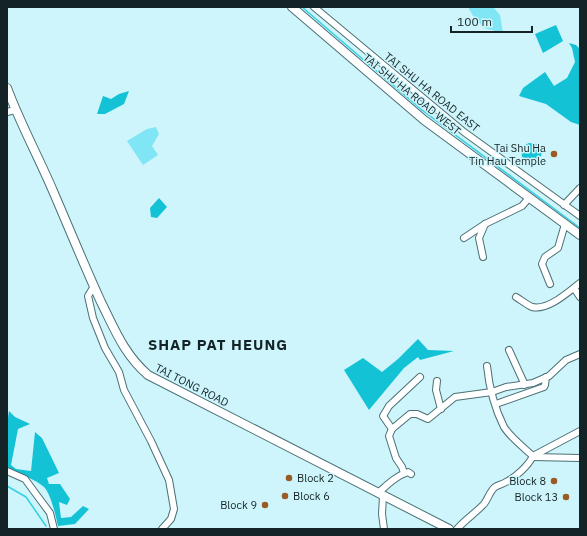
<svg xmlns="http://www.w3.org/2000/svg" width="587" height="536" viewBox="0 0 587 536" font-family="'IBM Plex Sans',sans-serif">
<rect width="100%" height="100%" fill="#cdf5fb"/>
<g fill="#80e6f5">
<path d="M468,7H493L500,15L503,33L484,28L473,16Z"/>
<path d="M156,127L159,134L152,146L158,155L143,165L127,141L147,129Z"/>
</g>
<g fill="#14c2d6">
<path d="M556,25L563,41L543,53L535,34Z"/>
<path d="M569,43L576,45L580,49V125L571,122L546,104L519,96L523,88L545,72L554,86L567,78L575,62L572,48Z"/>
<path d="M129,91L124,104L105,114H97L103,96L111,99L119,94Z"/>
<path d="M529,143L537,144L542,151L541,156L535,161L527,160L522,157L521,147Z"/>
<path d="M159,198L167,207L157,218L151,217L150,208Z"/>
<path d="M418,339L428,350L454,351L420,360L418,357L404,368L369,410L344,370L363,358L382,372L398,359Z"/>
<path d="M9,411L15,417L30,424L18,429L11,465L16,469L31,471L35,432L42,438L59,473L47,478L49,484H60L70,499L67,505L59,502L61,518L71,517L83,506L89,509L75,524L58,526C56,517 51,494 44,487C37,480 17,473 7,468V424Z"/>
</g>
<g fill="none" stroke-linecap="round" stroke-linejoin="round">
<g stroke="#34d1e5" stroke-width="1.5">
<path d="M302,7L422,110L580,228"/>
<path d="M7,486L26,497L46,526"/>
</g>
<g stroke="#4c7076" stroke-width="8">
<g id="minor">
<path d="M314,7L464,132L580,216"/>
<path d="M7,112L15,110"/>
<path d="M564,205L580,188"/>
<path d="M464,238L485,224L522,206L529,198"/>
<path d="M483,257L479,238L485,224"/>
<path d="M550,284L542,264L545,257L558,248L565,224"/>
<path d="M94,286L88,296L93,318L105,348L119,372L124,390L151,441L169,480L174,509L171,519L162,529"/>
<path d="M574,288L580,297"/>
<path d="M516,297C521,300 527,305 532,307C548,311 568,292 580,283"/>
<path d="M509,350L524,383V385"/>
<path d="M487,366C489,386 495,409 504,427C511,438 523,447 533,456"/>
<path d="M437,381L436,390L441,409"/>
<path d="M496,404L544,387L545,385L546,377"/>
<path d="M392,429L383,416L389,406L420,377"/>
<path d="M533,457L580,458"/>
<path d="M7,471L25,479L33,490L50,513L54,529"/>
<path d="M404,473L402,467L396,458L389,436L392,429L410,414H417L428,419L455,397L492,392L506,387L533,383L549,376L566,360L580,354"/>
<path d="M378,493C387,485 396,476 408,472L411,474"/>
<path d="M383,496L382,514L384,529"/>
<path d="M457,529C465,520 474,514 483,505C488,500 489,492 495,487C498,485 503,484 506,482C516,477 528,466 533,456L580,431"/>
</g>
</g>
<g stroke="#4c7076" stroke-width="10">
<g id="tertiary">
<path d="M292,7L424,120L580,235"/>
<path d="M7,88C20,123 38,156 53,191C69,228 84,265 101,302C115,330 124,354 148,375L449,529"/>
</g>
</g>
<use href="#minor" stroke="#fff" stroke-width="6"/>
<use href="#tertiary" stroke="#fff" stroke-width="8"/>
</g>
<g fill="#9a5a23" stroke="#cdf5fb" stroke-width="1.5">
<circle cx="554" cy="154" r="4"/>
<circle cx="289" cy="478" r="4"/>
<circle cx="554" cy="481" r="4"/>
<circle cx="285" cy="496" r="4"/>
<circle cx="566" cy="497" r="4"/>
<circle cx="265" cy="505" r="4"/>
</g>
<g text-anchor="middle" stroke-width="3" stroke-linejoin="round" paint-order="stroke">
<g font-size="11" fill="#142325" stroke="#cdf5fb">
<text transform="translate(432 92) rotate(39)" y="4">TAI SHU HA ROAD EAST</text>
<text transform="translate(412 94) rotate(39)" y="4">TAI SHU HA ROAD WEST</text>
<text transform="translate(192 385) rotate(27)" y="4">TAI TONG ROAD</text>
</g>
<g font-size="11" fill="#142325" stroke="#cdf5fb" text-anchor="end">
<text x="546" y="152">Tai Shu Ha<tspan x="546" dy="13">Tin Hau Temple</tspan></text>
<text x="297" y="482" text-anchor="start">Block 2</text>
<text x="546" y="485">Block 8</text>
<text x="293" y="500" text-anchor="start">Block 6</text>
<text x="558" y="501">Block 13</text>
<text x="257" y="509">Block 9</text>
</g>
<g font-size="15" font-weight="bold" letter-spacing="1" fill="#142325" stroke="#cdf5fb">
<text x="218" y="350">SHAP PAT HEUNG</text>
</g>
</g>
<rect width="587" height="536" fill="none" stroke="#142325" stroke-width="16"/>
<path d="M451 26v6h81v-6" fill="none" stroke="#142325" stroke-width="2"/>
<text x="457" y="26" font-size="12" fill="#142325" stroke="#cdf5fb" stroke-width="3" paint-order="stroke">100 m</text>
</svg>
